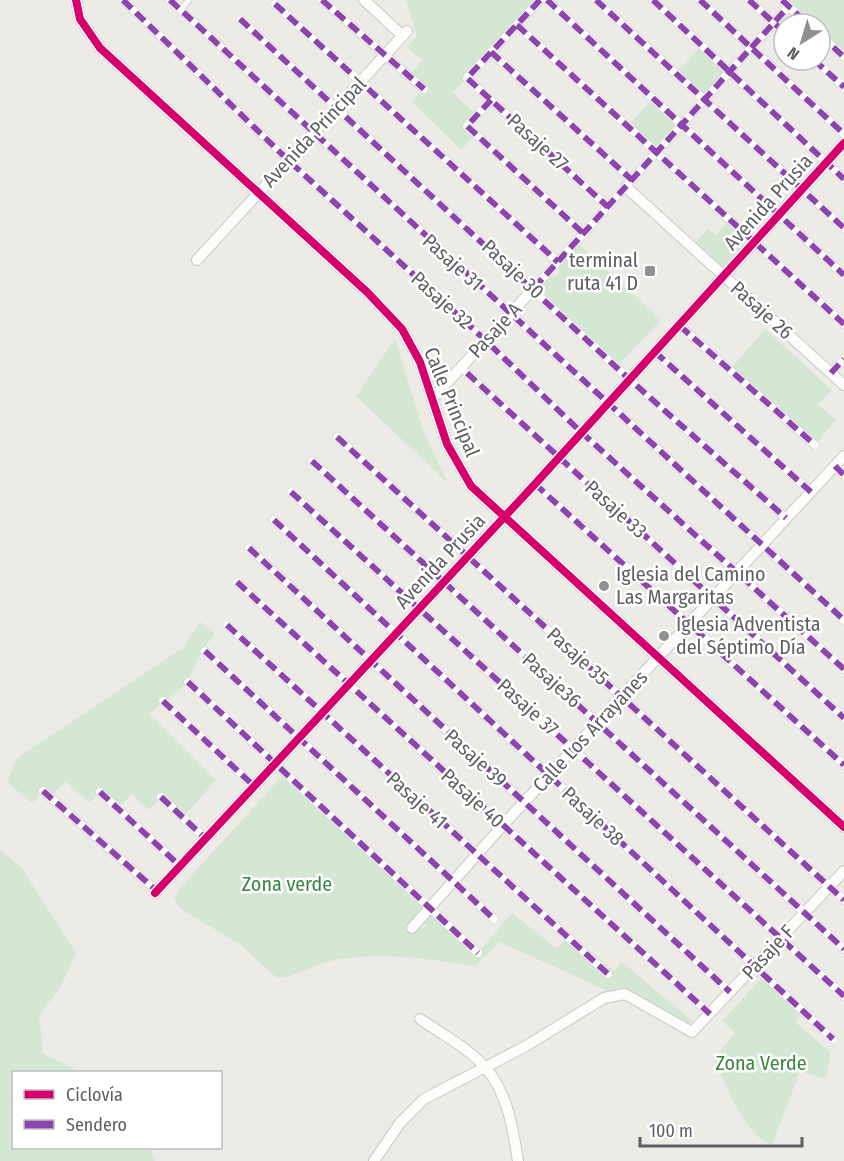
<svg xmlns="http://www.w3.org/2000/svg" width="844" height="1161" viewBox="0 0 844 1161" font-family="'Fira Sans Condensed',sans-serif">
<rect width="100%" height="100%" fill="#ecebe6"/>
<g fill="#d4e7d3">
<path d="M406,0H540L453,93L477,115L467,126L476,134L461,150L412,102L424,89L409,77L422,60L407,47L417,36Z"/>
<path d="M782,0H844V56L820,35V24H808Z"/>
<path d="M702,45L727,70L702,97L676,73Z"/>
<path d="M653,99L678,122L653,149L628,126Z"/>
<path d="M730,219L750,238L723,267L696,242L708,229L716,235Z"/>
<path d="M576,242L661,320L616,367L534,289L548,276L555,277L560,272L558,265Z"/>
<path d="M765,329L832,390L818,405L836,420L815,445L730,370Z"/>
<path d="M395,339L424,433L448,483L356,396Z"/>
<path d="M200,622L215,634L202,650L188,682L149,714L216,780L183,817L161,797L149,810L132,794L119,807L101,791L89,803L65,781L52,795L45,789L32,803L7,782L17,758L183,648Z"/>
<path d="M282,776L424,906L409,925L415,931L420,927L424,928L427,925L424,922L432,912L482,959L475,966C426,959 379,951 330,961C313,965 294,978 277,978L241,945L181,909L174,898L181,887Z"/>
<path d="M0,850L21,867L76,953L61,986L39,1015L43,1053L80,1072H14V1148H150L155,1161H0Z"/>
<path d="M512,913L557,949L570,934L614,971L622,962L692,1021L688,1024L628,990L618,988L608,991L500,942L483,959L478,953Z"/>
<path d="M765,975L803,1011L795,1022L831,1053L826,1079L800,1071L772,1145C743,1135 728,1085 713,1059L735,1033L722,1021Z"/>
</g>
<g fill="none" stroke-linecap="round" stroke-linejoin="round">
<g stroke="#c8c9c8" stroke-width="7">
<path id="service" d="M180,10L189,0"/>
</g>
<g stroke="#c8c9c8" stroke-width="9">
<g id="pedestrian">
<path d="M123,0L288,160L483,338L581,432L844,669"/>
<path d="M170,0L844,620"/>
<path d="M322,0L424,89"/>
<path d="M540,0L467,78L608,207"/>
<path d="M547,0L844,275"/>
<path d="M596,0L844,228"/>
<path d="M653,0L844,179"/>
<path d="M700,0L844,134"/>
<path d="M749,0L784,32"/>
<path d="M782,0L808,24"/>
<path d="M275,4L558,262"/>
<path d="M240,19L629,379L786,518"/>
<path d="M517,25L844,324"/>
<path d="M820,35L844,57"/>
<path d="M491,52L632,180"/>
<path d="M814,60L844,87"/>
<path d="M491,100L467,126L584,234"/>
<path d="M534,288L789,6"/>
<path d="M680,326L815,445"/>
<path d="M655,352L811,492"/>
<path d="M467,373L844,718"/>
<path d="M831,373L844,359"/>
<path d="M337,437L844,900"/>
<path d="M312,461L844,949"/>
<path d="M835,466L844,475"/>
<path d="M535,484L844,765"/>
<path d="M291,492L844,996"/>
<path d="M274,520L833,1039"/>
<path d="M249,548L730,992"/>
<path d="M237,582L710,1014"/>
<path d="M227,625L608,974"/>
<path d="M205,651L494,919"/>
<path d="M188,682L478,953"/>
<path d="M163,701L254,786"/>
<path d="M43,791L157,891"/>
<path d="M100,792L180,866"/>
<path d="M161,797L205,838"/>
</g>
</g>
<g stroke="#c8c9c8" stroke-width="12">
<g id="minor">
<path d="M76,0L80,19L100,48L367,292L402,329L420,362L447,444L471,486L844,827"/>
<path d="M364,0L403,36"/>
<path d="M626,187L844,385"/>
<path d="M197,260L407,31"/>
<path d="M432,399L534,288"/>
<path d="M155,893L535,484L844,143"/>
<path d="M412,928L503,825L844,456"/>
<path d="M420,1019C440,1033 467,1047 484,1066C507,1091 513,1128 518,1161"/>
<path d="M374,1161L400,1123L424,1099L526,1046L604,998L625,994L692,1032L844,871"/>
</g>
</g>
<use href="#service" stroke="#fcfcfb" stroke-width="5"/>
<use href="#pedestrian" stroke="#fcfcfb" stroke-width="8"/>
<use href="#minor" stroke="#fcfcfb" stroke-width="10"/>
<g stroke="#8e44ad" stroke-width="6" stroke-dasharray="12 6" stroke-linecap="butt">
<path d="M123,0L288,160L483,338L581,432L844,669"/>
<path d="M170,0L844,620"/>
<path d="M322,0L424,89"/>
<path d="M540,0L467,78L608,207"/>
<path d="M547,0L844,275"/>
<path d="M596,0L844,228"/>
<path d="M653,0L844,179"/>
<path d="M700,0L844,134"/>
<path d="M749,0L784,32"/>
<path d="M782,0L808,24"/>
<path d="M275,4L558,262"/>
<path d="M240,19L629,379L786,518"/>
<path d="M517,25L844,324"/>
<path d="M820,35L844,57"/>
<path d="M491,52L632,180"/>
<path d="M814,60L844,87"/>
<path d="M491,100L467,126L584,234"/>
<path d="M534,288L789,6"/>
<path d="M680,326L815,445"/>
<path d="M655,352L811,492"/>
<path d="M467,373L844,718"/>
<path d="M831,373L844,359"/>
<path d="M337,437L844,900"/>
<path d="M312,461L844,949"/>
<path d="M835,466L844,475"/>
<path d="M535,484L844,765"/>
<path d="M291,492L844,996"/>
<path d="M274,520L833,1039"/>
<path d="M249,548L730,992"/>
<path d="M237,582L710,1014"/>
<path d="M227,625L608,974"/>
<path d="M205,651L494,919"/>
<path d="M188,682L478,953"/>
<path d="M163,701L254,786"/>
<path d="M43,791L157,891"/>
<path d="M100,792L180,866"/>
<path d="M161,797L205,838"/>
</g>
<g stroke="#fff" stroke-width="11">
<g id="cycleway">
<path d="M76,0L80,19L100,48L367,292L402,329L420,362L447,444L471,486L844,827"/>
<path d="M155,893L535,484L844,143"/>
</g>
</g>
<use href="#cycleway" stroke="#d6006c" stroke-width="8"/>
</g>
<g fill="#8e9092" stroke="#fff" stroke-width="2">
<rect x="644" y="265" width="12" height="12" rx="3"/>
<circle cx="604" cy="586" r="6"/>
<circle cx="664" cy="636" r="6"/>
</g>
<g text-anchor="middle" stroke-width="5" stroke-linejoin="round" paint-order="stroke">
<g font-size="20" fill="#5c5f64" stroke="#fff">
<text transform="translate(314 132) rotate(-47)" y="7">Avenida Principal</text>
<text transform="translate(538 142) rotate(42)" y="7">Pasaje 27</text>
<text transform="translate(768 202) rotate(-48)" y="7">Avenida Prusia</text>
<text transform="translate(453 262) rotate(42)" y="7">Pasaje 31</text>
<text transform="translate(513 269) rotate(43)" y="7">Pasaje 30</text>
<text transform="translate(442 300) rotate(42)" y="7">Pasaje 32</text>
<text transform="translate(762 310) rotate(42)" y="7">Pasaje 26</text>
<text transform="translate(495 330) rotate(-47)" y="7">Pasaje A</text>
<text transform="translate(452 402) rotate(68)" y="7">Calle Principal</text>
<text transform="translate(616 509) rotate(42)" y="7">Pasaje 33</text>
<text transform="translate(440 561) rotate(-47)" y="7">Avenida Prusia</text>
<text transform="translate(578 656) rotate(42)" y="7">Pasaje 35</text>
<text transform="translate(552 680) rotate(42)" y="7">Pasaje36</text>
<text transform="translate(528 707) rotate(42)" y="7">Pasaje 37</text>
<text transform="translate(590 731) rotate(-47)" y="7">Calle Los Arrayanes</text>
<text transform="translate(476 758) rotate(42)" y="7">Pasaje 39</text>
<text transform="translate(473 798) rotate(42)" y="7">Pasaje 40</text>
<text transform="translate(417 800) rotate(42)" y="7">Pasaje 41</text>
<text transform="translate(593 816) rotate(43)" y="7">Pasaje 38</text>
<text transform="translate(768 952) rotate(-47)" y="7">Pasaje F</text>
</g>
<g font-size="20" fill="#5c5f64" stroke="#fff" text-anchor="start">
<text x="638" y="267" text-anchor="end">terminal<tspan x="638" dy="23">ruta 41 D</tspan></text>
<text x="616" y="581">Iglesia del Camino<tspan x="616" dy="23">Las Margaritas</tspan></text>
<text x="676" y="631">Iglesia Adventista<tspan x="676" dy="23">del Séptimo Día</tspan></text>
</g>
<g font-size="20" fill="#398540" stroke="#fff">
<text x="287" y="891">Zona verde</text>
<text x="761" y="1070">Zona Verde</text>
</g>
</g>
<rect x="12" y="1071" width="210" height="78" fill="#ffffff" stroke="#bebfc1" stroke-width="1.5"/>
<rect x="24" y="1090" width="30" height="9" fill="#d6006c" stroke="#bebfc1" stroke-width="1.5"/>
<text x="66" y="1101" font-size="18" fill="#5c5f64">Ciclovía</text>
<rect x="24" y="1120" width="30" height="9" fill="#8e44ad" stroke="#bebfc1" stroke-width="1.5"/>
<text x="66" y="1131" font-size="18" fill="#5c5f64">Sendero</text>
<g transform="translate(802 42) rotate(217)"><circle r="28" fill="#ffffff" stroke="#bebfc1" stroke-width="1.5"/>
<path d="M0-4.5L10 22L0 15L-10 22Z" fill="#8e9092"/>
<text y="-9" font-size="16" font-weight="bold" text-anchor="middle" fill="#5c5f64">N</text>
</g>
<path d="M640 1137v9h162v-9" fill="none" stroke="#5c5f64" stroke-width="3"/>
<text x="649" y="1137" font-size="18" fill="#5c5f64" stroke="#ffffff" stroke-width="4.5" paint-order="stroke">100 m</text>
</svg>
